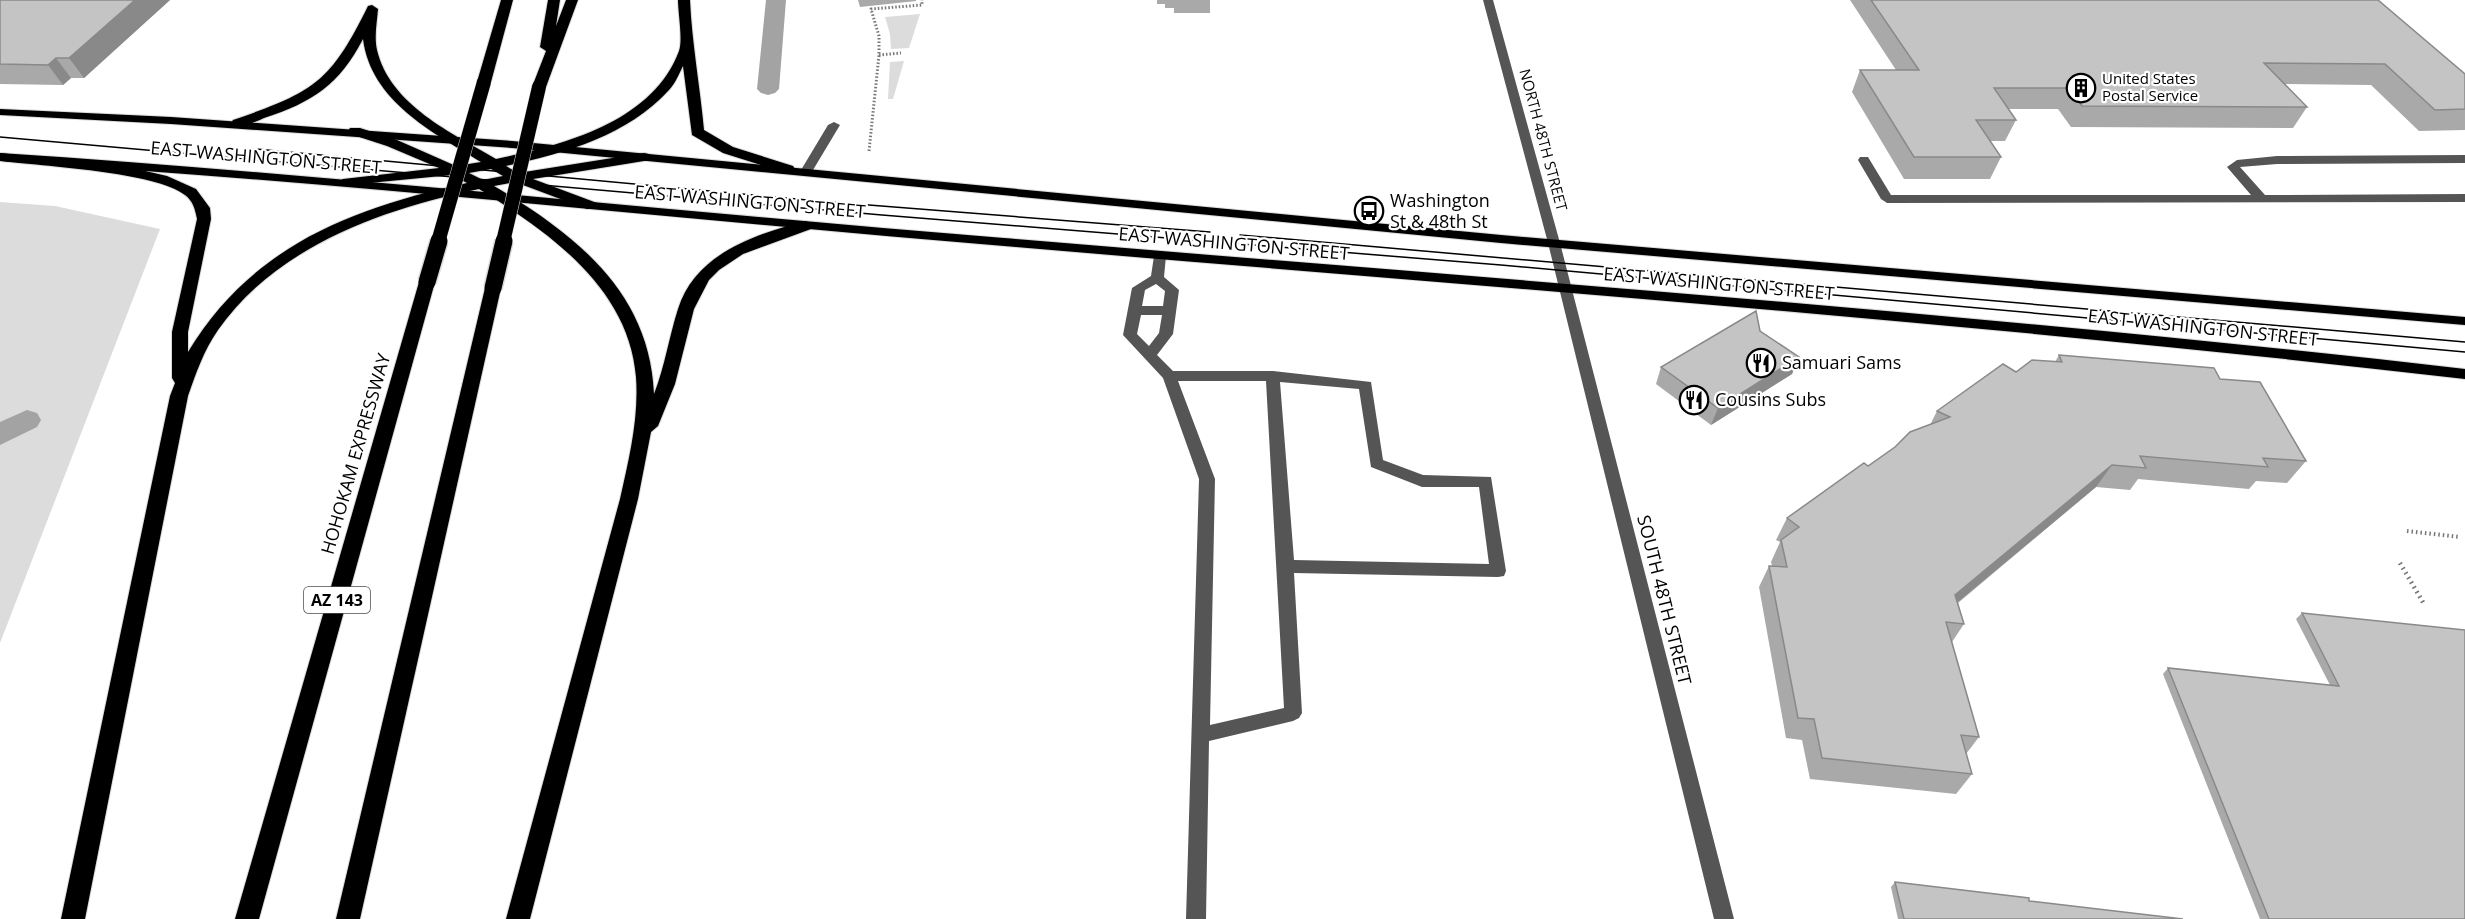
<svg xmlns="http://www.w3.org/2000/svg" width="2465" height="919" viewBox="0 0 2465 919" font-family="'Open Sans',sans-serif">
<rect width="100%" height="100%" fill="#fff"/>
<g fill="#dcdcdc">
<path d="M920,14L909,48L891,49L890,34L885,17Z"/>
<path d="M904,61L893,99H888L890,62Z"/>
<path d="M0,202L55,206L160,229L0,643Z"/>
</g>
<g fill="none" stroke-linecap="round" stroke-linejoin="round">
<g fill="#a3a3a3" fill-rule="evenodd">
<path d="M766,0H786L779,89L775,93L768,95L761,93L757,89Z"/>
<path d="M27,410L37,413L41,420L37,427L0,445V422Z"/>
</g>
<g stroke="#dbdbdb" stroke-width="2">
<g id="major">
<path d="M0,109L171,117L512,141L1501,235L2465,317V325L1501,243L512,148L171,124L0,115Z"/>
<path d="M0,153C335,175 669,211 1004,238C1491,279 1979,313 2465,369V379C1983,323 1499,288 1016,247C677,219 339,182 0,161Z"/>
</g>
</g>
<g stroke="#dbdbdb" stroke-width="2">
<g id="highway">
<path d="M501,0H513L491,82L484,86L477,82Z"/>
<path d="M548,0H560L556,26L566,0H578L546,87L539,91L532,87L546,51L540,47Z"/>
<path d="M678,0H690C692,44 700,86 704,130L733,147L793,166L795,169L793,172H783L723,153L692,135L683,66C679,74 675,84 669,90C627,136 565,153 506,166L518,173L644,153L649,154L651,157L649,160L644,161L533,179L597,203L599,206L597,209H587L515,182L494,186C575,234 650,292 654,394C665,366 669,337 678,309C695,254 755,234 806,221L814,226L811,229L743,254L719,270L709,280L694,309L675,384L658,426L651,432L638,499L530,919H506L620,499C629,459 639,418 636,377C629,288 549,232 479,189C383,209 277,246 218,330C204,350 196,373 188,396L85,919H61L170,396L175,383L172,378V332L197,219C195,209 193,201 185,195C157,172 41,166 1,161L0,153L141,170L167,176L196,189L210,208L211,219L188,332V352C252,246 352,208 467,183L452,175L338,186L336,183L343,179L439,168L387,146L350,134L348,131L350,128H360L397,140L456,166L481,162C432,132 371,101 363,39C339,85 313,102 264,118C255,122 243,128 233,126L231,123L233,120C314,92 330,83 368,6L372,5L378,9C377,23 374,36 377,50C390,105 452,133 496,159C562,145 652,123 679,51C683,40 678,13 678,0ZM491,169L503,176L483,180L469,173Z"/>
<path d="M427,277L435,282L259,919H235L419,282Z"/>
<path d="M493,283L501,288L360,919H336L485,288Z"/>
</g>
</g>
<g stroke="#777" stroke-width="3" stroke-dasharray="1.5 2" stroke-linecap="butt">
<path d="M879,55L901,53"/>
<path d="M869,151L879,55V36L871,9L922,5V0"/>
</g>
<path stroke="#777" stroke-width="4" stroke-dasharray="1.5 3" stroke-linecap="butt" d="M2407,531L2460,537"/>
<path stroke="#777" stroke-width="4.5" stroke-dasharray="1.5 4" stroke-linecap="butt" d="M2400,563L2424,604"/>
<g fill="#555" fill-rule="evenodd">
<path d="M1483,0H1493L1560,243L1734,919H1714L1548,243Z"/>
<path d="M834,122L840,125L813,170L811,173H803L801,170L828,125Z"/>
<path d="M2465,155V163L2277,164L2240,167L2265,195L2465,194V202L1887,203L1881,199L1858,160L1860,157H1868L1891,195H2251L2227,167L2237,160L2277,156Z"/>
<path d="M1160,252L1166,256L1164,277L1179,290L1173,334L1157,355L1173,371H1273L1371,382L1383,460L1423,475L1491,477L1506,571L1504,576L1498,577L1294,573L1302,713L1299,718L1293,721L1209,741L1206,919H1186L1199,479L1163,378L1123,335L1132,288L1151,276L1154,256ZM1156,284L1165,291L1163,306H1142L1145,290ZM1141,315H1162L1159,333L1149,346L1137,334ZM1178,381H1266L1284,708L1210,725L1215,479ZM1280,382L1359,389L1371,467L1422,487H1479L1489,564L1294,560Z"/>
</g>
<use href="#major" fill="#000" fill-rule="evenodd"/>
<use href="#highway" fill="#000" fill-rule="evenodd"/>
<g stroke="#000" stroke-width="1.5">
<path d="M0,137L882,215L1501,265L2465,352"/>
<path d="M256,149L818,201L1210,232"/>
<path d="M1240,235L2465,342"/>
</g>
<g stroke="#dbdbdb" stroke-width="15" stroke-linecap="butt">
<g id="highway-bridge-far1">
<path d="M438,242L484,82"/>
<path d="M503,242L539,87"/>
</g>
</g>
<g stroke="#dbdbdb" stroke-width="20" stroke-linecap="butt">
<g id="highway-bridge">
<path d="M427,282L439,241"/>
<path d="M493,288L504,241"/>
</g>
</g>
<use href="#highway-bridge-far1" stroke="#000" stroke-width="14"/>
<use href="#highway-bridge" stroke="#000" stroke-width="17"/>
</g>
<g fill="#a9a9a9">
<path d="M0,0H170L84,78H71L63,85L0,84Z"/>
<path d="M858,0H916V1L860,7Z"/>
<path d="M1157,0H1210V13H1174V8H1165V4H1157Z"/>
<path d="M1850,0H2378L2465,74V130L2419,131L2371,85L2285,84L2307,107L2293,128L2071,127L2058,109H2008L2016,120L2005,141H1990L2001,157L1990,179H1904L1852,92L1860,70H1896Z"/>
<path d="M2059,355L2220,379L2306,461L2287,483L2256,481L2249,489L2138,479L2130,490L2096,487L1958,603L1964,624L1952,642L1979,737L1966,754L1972,774L1956,794L1810,779L1802,740L1786,738L1759,587L1769,566H1772L1771,562L1780,542L1776,540L1787,518L1868,466L1930,425L1937,411L2016,372L2055,362Z"/>
<path d="M1799,357L1792,374L1711,425L1656,384L1661,367Z"/>
<path d="M2302,613L2465,919H2260L2163,674L2168,668L2330,685L2296,619Z"/>
<path d="M1895,882L2029,901L2183,919H1898L1891,887Z"/>
</g>
<g fill="#898989">
<path d="M135,0H170L84,78L69,58Z"/>
<path d="M56,58L71,78L63,85L48,65Z"/>
<path d="M1799,357L1792,374L1711,425L1718,408Z"/>
<path d="M2112,465L2096,487L1941,616L1955,595Z"/>
</g>
<g fill="#c4c4c4" stroke="#898989" stroke-width="1.5">
<path d="M0,0H135L69,58H56L48,65L0,64Z"/>
<path d="M1871,0H2378L2465,74V109L2435,110L2385,64L2264,63L2307,107L2082,106L2069,88H1994L2016,120H1976L2001,157H1914L1860,70H1919Z"/>
<path d="M1756,311L1760,331L1799,357L1718,408L1661,367Z"/>
<path d="M2059,355L2214,368L2220,379L2260,382L2306,461L2263,458L2268,467L2140,456L2146,468L2112,465L1955,595L1964,624L1946,622L1979,737L1961,735L1972,774L1822,758L1814,719L1798,718L1769,566L1787,567L1781,540L1799,527L1787,518L1864,463L1868,466L1895,447L1910,432L1950,417L1937,411L2003,364L2016,372L2032,360L2062,362Z"/>
<path d="M2302,613L2465,630V919H2269L2168,668L2339,686Z"/>
<path d="M1895,882L2029,898V901L2183,919H1904Z"/>
</g>
<defs>
<g id="building-ring" transform="scale(1.5)"><circle r="9.5" fill="#fff" stroke="#000" stroke-width="1.5"/><path d="M-4-6H4V6H1V3H-1V6H-4ZM-2.5-4.3h1.7v1.8h-1.7ZM.8-4.3h1.7v1.8H.8ZM-2.5-1h1.7V.8h-1.7ZM.8-1h1.7V.8H.8Z" fill="#000"/></g>
<g id="bus-ring" transform="scale(1.5)"><circle r="9.5" fill="#fff" stroke="#000" stroke-width="1.5"/><path d="M-5-6H5V4H4V6H2V4H-2V6H-4V4H-5ZM-3.5-4V0h7V-4ZM-3.5 1.2v1.5H-2V1.2ZM2 1.2v1.5H3.5V1.2Z" fill="#000"/></g>
<g id="restaurant-ring" transform="scale(1.5)"><circle r="9.5" fill="#fff" stroke="#000" stroke-width="1.5"/><path d="M-5-6h1v4h1v-4h1v4h1v-4h1v5L-1.5 .5V6h-2V.5L-5-1ZM5-6V6H3V1.5H1.5Q1.5-4 5-6Z" fill="#000"/></g>
</defs>
<g fill-rule="evenodd">
<use href="#building-ring" x="2081" y="88"/>
<use href="#bus-ring" x="1369" y="211"/>
<use href="#restaurant-ring" x="1761" y="363"/>
<use href="#restaurant-ring" x="1694" y="400"/>
</g>
<g text-anchor="middle" stroke-width="4.5" stroke-linejoin="round" paint-order="stroke">
<g font-size="15" fill="#000" stroke="#fff" text-anchor="start">
<text x="2102" y="84">United States<tspan x="2102" dy="17">Postal Service</tspan></text>
</g>
<g font-size="15" fill="#000" stroke="#fff">
<text transform="translate(1543 140) rotate(75)" y="5">NORTH 48TH STREET</text>
</g>
<rect fill="#fff" stroke="#4c4c4c" stroke-width="1.5" x="304" y="587" width="66" height="26" rx="4.5"/>
<g font-size="16" font-weight="bold" fill="#000">
<text x="337" y="606">AZ 143</text>
</g>
<g font-size="18" fill="#000" stroke="#fff">
<text transform="translate(266 158) rotate(5)" y="6">EAST WASHINGTON STREET</text>
<text transform="translate(750 202) rotate(5)" y="6">EAST WASHINGTON STREET</text>
<text transform="translate(1234 244) rotate(5)" y="6">EAST WASHINGTON STREET</text>
<text transform="translate(1719 284) rotate(5)" y="6">EAST WASHINGTON STREET</text>
<text transform="translate(2203 328) rotate(6)" y="6">EAST WASHINGTON STREET</text>
<text transform="translate(356 454) rotate(-74)" y="6">HOHOKAM EXPRESSWAY</text>
<text transform="translate(1664 600) rotate(76)" y="6">SOUTH 48TH STREET</text>
</g>
<g font-size="18" fill="#000" stroke="#fff" text-anchor="start">
<text x="1390" y="207">Washington<tspan x="1390" dy="21">St &amp; 48th St</tspan></text>
<text x="1782" y="369">Samuari Sams</text>
<text x="1715" y="406">Cousins Subs</text>
</g>
</g>
</svg>
